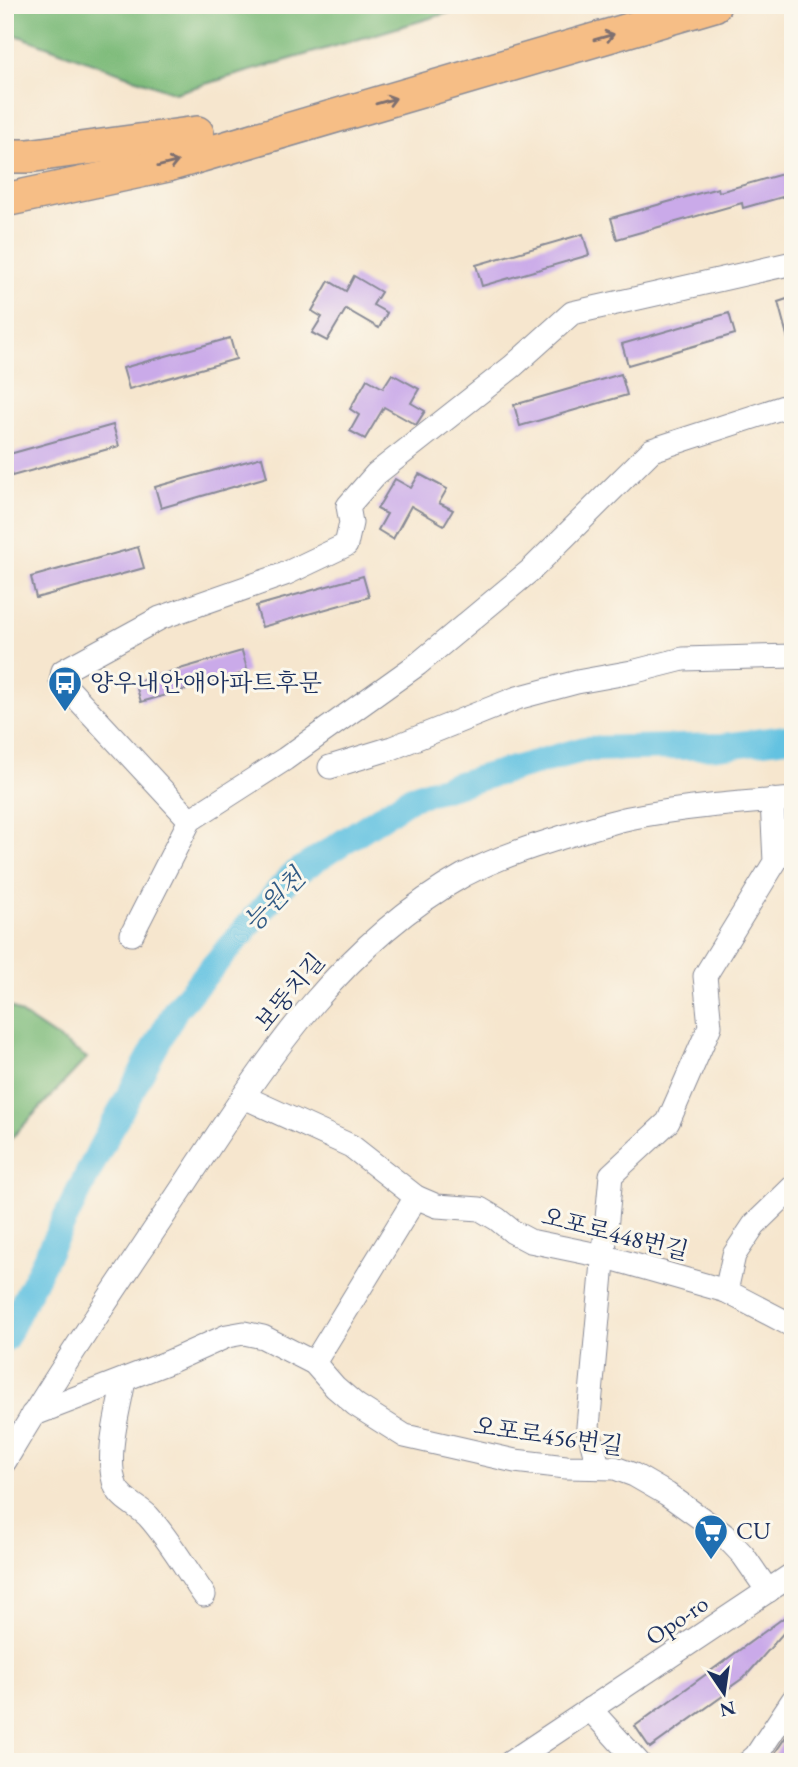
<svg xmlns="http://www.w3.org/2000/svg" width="798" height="1767" viewBox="0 0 798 1767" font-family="'EB Garamond','Noto Serif KR',serif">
<rect width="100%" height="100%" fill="#fbf7ec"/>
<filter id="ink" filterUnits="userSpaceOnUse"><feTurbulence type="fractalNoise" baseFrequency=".0143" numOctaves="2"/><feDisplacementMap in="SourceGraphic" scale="14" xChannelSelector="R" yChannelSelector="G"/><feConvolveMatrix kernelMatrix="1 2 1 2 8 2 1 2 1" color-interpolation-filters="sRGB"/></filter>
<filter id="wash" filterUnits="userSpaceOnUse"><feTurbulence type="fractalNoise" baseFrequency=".00686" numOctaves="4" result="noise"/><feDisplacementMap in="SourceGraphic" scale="28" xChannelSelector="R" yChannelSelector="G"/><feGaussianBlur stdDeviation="1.57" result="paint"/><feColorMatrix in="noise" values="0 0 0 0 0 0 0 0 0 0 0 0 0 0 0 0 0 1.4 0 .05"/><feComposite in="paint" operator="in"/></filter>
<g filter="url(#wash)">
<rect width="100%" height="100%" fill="#f6e6ce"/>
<g fill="#7fbc7c" stroke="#4d766d" stroke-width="2">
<path d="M5,5H475L175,93L5,31Z"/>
<path d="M5,1003L87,1058L5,1145Z"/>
</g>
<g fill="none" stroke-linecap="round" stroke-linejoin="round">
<path stroke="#63c2e1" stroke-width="26" d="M5,1339L102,1145L176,1009L291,876L412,797L585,749L725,746L793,737"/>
</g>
<g id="blocks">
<g fill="#caaae9">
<path d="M793,171V194L743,208L742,203L617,239L611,218L718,188L719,192Z"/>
<path d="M583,234L589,255L482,286L476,265Z"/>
<path d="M354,276L381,292L373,305L387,313L379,328L346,309L327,341L312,333L322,317L312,311L329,281L346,291Z"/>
<path d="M793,297V342L789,343L778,302Z"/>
<path d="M729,313L735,334L628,365L622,344Z"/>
<path d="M230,338L236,359L129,389L123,368Z"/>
<path d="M392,374L419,389L411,403L425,411L416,425L384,407L365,439L350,431L359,415L350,409L367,379L383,388Z"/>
<path d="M621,374L627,395L520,426L514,405Z"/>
<path d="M113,425L119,446L12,476L6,455Z"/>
<path d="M262,457L267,477L161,508L155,487Z"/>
<path d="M419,474L447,489L439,503L453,510L444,525L411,506L393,539L378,530L387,514L377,509L395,479L411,488Z"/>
<path d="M138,547L144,568L36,598L31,577Z"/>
<path d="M363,576L369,597L262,627L256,606Z"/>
<path d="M242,651L248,672L141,702L135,682Z"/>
<path d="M793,1611V1622L746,1676L722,1693L724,1695L650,1748L635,1726Z"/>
<path d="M793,1726V1762H769Z"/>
</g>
</g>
</g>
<g filter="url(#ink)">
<use href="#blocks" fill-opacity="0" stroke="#888a96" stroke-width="2"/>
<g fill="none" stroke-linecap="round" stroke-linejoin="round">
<g stroke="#888a96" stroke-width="25">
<g id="minor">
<path d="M330,767L392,748L517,698L577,682L632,672L683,659L793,656"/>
<path d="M190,820L61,681L63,671L160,618L285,574L346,545L351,523L348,506L376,474L513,366L572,313L793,263"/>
<path d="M132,934L190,820L285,759L418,664L532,569L652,450L793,404"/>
<path d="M244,1097L351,1146L416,1197L437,1206L480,1209L497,1219L513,1232L530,1241L603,1256L726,1291L793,1326"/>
<path d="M726,1291L734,1255L754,1225L793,1187"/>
<path d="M314,1363L416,1197"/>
<path d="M124,1380C119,1410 104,1458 116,1487C122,1500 138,1506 148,1516C169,1539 186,1569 204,1595"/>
<path d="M32,1415L169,1362L227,1336L244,1333L263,1337L314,1363L335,1387L356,1405L405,1436L515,1461L566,1467L615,1468L634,1475L667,1494L723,1534L743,1555L768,1591"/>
<path d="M5,1461C56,1375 113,1292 169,1208C252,1084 329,950 464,875C491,861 521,850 550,841C576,833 603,824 629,818C682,807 739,803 793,799"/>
<path d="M598,1466L588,1427L611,1175L668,1122L710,1026L705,976L775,862L772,800"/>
<path d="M590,1709L638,1762"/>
<path d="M511,1762L793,1574"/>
<path d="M749,1762L756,1756L793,1700"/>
</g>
</g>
<g stroke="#888a96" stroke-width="36">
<g id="highway">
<path d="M5,156H28L197,133"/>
<path d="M5,200L168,165L714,5"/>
</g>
</g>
<use href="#minor" stroke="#fff" stroke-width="23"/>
<use href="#highway" stroke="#f6be86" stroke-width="33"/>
</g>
<defs><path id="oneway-shaft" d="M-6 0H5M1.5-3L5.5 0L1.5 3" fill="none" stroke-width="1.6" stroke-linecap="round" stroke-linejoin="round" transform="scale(1.75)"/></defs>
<g stroke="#7e6f70">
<use href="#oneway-shaft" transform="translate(604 37) rotate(-16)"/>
<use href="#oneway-shaft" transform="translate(386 101) rotate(-16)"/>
<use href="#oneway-shaft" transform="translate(168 164) rotate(-14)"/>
</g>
</g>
<defs>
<g id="bus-pin" transform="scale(1.75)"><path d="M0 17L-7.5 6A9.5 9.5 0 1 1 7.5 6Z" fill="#1f6fb2" stroke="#fbf7ec"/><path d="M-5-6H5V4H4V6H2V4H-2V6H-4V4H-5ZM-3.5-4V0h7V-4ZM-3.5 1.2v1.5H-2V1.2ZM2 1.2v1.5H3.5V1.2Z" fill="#fff"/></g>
<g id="supermarket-pin" transform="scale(1.75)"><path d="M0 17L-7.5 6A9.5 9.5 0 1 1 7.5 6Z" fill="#1f6fb2" stroke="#fbf7ec"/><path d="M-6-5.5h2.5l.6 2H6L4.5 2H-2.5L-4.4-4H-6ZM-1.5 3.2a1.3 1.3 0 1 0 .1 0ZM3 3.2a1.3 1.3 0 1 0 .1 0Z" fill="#fff"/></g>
</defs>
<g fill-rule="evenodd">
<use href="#bus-pin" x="65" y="683"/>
<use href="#supermarket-pin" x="711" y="1531"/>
</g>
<g text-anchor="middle" stroke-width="6" stroke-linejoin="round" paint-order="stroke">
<g font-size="24" fill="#1b2f5e" stroke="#fbf7ec" text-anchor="start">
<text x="90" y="691">양우내안애아파트후문</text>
<text x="736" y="1539">CU</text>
</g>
<g font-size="24" fill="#1b2f5e" stroke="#fbf7ec">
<text transform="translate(290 992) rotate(-50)" y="8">보뚱치길</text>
<text transform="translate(615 1234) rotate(14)" y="8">오포로448번길</text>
<text transform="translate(548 1436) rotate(8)" y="8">오포로456번길</text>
<text transform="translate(677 1620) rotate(-34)" y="8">Opo-ro</text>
</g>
<g font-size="26" font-style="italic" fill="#315b85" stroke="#fbf7ec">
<text transform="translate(274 900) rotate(-46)" y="9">능원천</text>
</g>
</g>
<rect width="798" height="1767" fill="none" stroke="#fbf7ec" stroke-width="28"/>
<g transform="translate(724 1693) rotate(167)" stroke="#fbf7ec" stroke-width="5" paint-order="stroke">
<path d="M0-5L12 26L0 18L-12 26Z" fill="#1b2f5e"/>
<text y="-10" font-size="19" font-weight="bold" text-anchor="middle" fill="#1b2f5e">N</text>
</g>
</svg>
